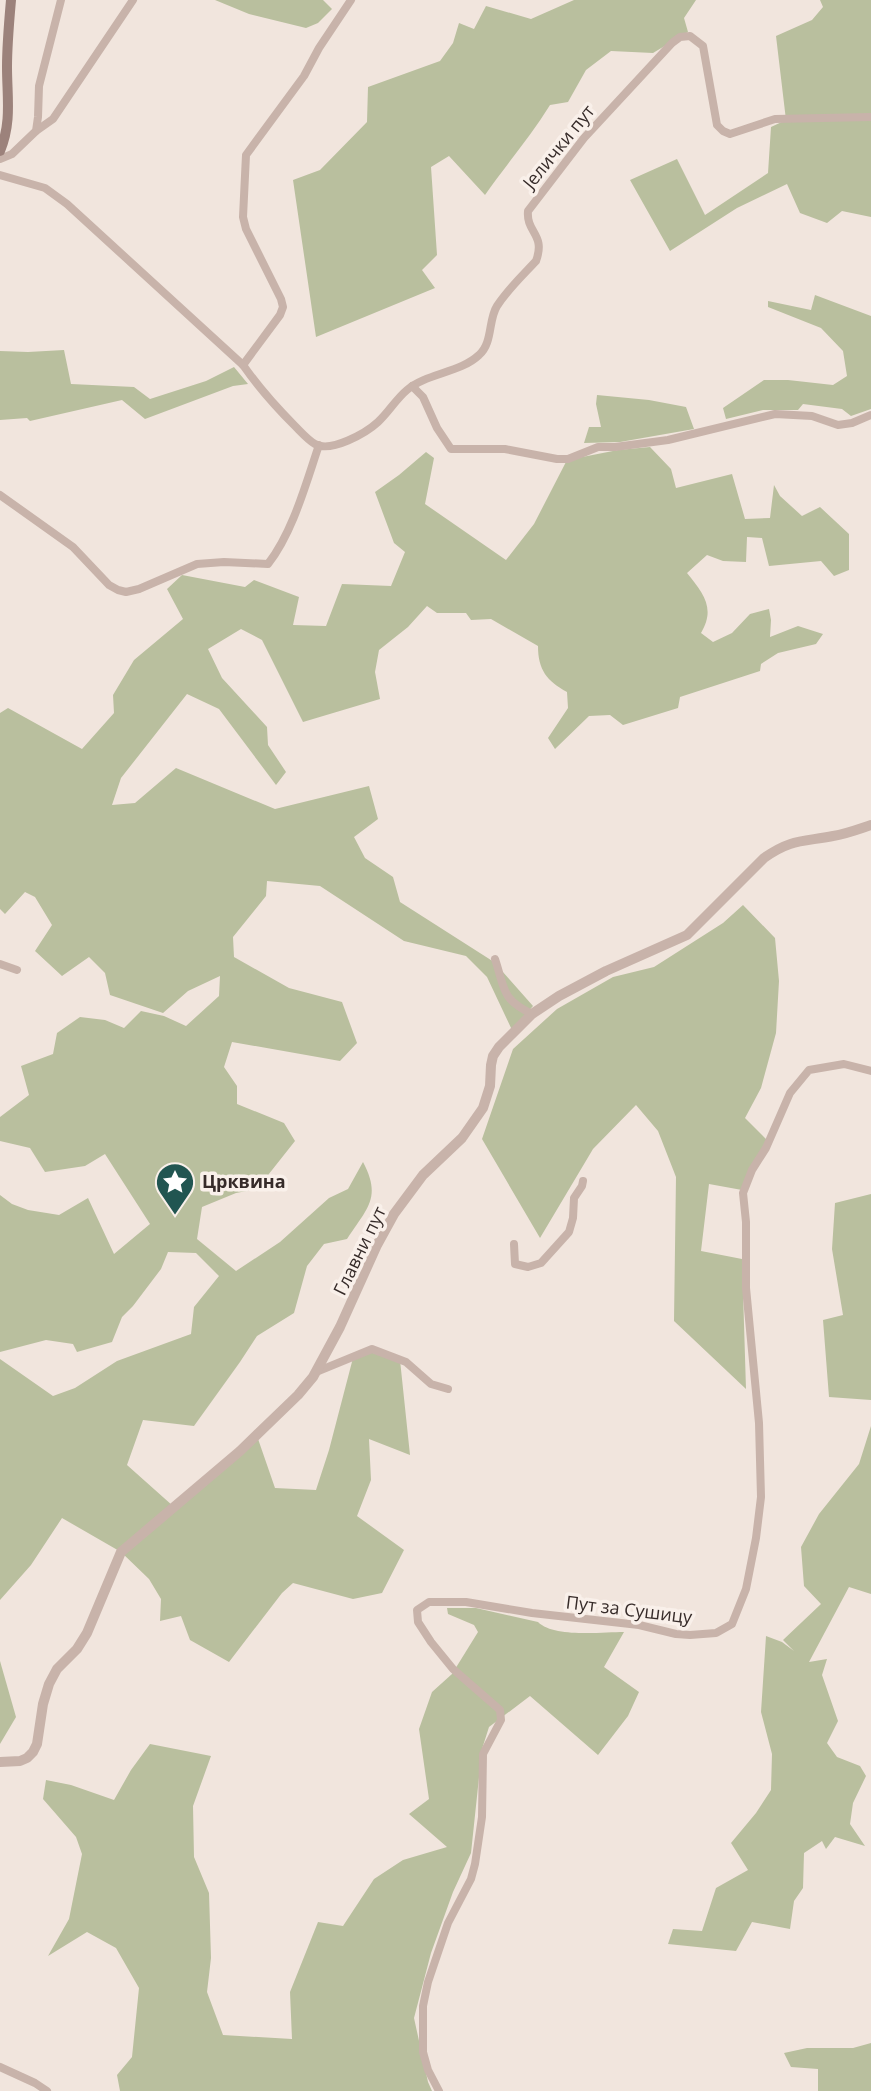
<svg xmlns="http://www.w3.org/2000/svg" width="871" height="2091" viewBox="0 0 871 2091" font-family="'Open Sans',sans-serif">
<rect width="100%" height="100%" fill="#f1e5dd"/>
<g fill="#b9bf9e">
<path d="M215,0H323L332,9L318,23L306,28L249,14Z"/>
<path d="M574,0H696L684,18L688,32L653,53L611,51L586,70L568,102L550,105C531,136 506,165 485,195L449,156L431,167L437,255L422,270L435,288L316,337L293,180L320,170L367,122L368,87L440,61L453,43L459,23L474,29L486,6L531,19Z"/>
<path d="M820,0H871V217L842,211L827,223L800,213L787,184L737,208L670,251L630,180L677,159L705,215L768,173L771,127L786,120L776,36L812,20L823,7Z"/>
<path d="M815,295L871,316V409L851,416L842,409L803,404L798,410H763L726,419L723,408L764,380H788L833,385L847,376L843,351L821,328L768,307V301L811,310Z"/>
<path d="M64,350L71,384L134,387L150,399L206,381L234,367L248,384L233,386L145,419L122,400L30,421L27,418L0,420V351L28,352Z"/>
<path d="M597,395L649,400L686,407L694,429L620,442L584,443L589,427H601L596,404Z"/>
<path d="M650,447L671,469L676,488L732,474L745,519L770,518L774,485L780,496L802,516L820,507L849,534V570L834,576L821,561L769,566L762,538L747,537L746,562L723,561L707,555L687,573C703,593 716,608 701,633L713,642L732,633L750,614L769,609L771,620L770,637L798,626L823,634L816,644L778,653L761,664L760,671L680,697L678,708L623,725L610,715L589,716L555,749L548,738L568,708L567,692C547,681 538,670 538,646L491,619L471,620L466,613H437L427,606L408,627L379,650L375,672L380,699L303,722L262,640L241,629L208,649L222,678L267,727L268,745L286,772L276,785L219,709L187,694L121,778L112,805L135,803L176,768L275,809L369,786L378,819L354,837L365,858L393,877L400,902L494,962L533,1006L512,1030L487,977L466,956L404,941L320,886L267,881L266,896L233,937L234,957L289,988L342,1002L357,1043L340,1061L232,1042L224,1067L237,1086V1104L284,1123L295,1141L257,1189L236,1193L202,1207L197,1239L236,1271L280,1242L329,1198L348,1189L363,1162C382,1198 367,1208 347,1239L324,1244L307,1266L294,1313L257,1336L240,1362L194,1426L143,1420L127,1465L173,1506L257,1436L275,1488L316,1490L329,1450L353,1358L372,1349L400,1360L410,1455L369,1439L371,1480L357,1516L404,1550L382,1593L353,1599L293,1583L282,1593L229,1662L190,1640L181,1616L160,1621L161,1599L149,1579L121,1552L62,1518L31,1565L0,1600V1359L53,1396L75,1388L117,1361L191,1334L194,1307L219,1276L196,1253L168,1252L161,1269L133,1306L122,1317L112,1342L77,1352L73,1344L46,1340L0,1352V1195L12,1204L28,1210L59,1215L88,1198L114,1254L150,1224L105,1154L85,1166L45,1172L30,1148L0,1141V1117L29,1095L21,1066L53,1054L57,1033L80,1017L105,1020L124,1028L141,1011L164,1016L186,1026L219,996L220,976L188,991L163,1013L110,995L105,973L89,957L62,976L35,951L52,925L35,897L25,892L5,914L0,909V713L8,708L82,749L114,713L113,695L134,660L183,619L167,589L182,575L245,587L254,580L299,597L293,625L326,626L342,584L391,586L405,552L394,543L375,492L399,475L426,452L434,458L425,504L506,560L534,524L567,460L618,450Z"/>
<path d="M743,905L775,938L779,981L776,1033L761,1088L745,1118L771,1144L742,1190L709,1184L701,1251L742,1259L746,1389L674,1321L676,1177L658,1131L636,1105L593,1149L540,1238L482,1139L513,1049L557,1009L613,977L654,967L723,923Z"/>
<path d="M871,1194V1400L829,1397L823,1320L843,1315L832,1249L835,1203Z"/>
<path d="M871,1426V1594L849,1587L809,1662L827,1659L822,1675L838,1721L827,1743L837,1757L860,1766L866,1776L853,1803L850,1824L865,1846L835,1837L826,1849L822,1841L804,1853L803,1888L794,1901L790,1929L752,1922L736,1951L668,1944L673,1929L702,1931L716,1888L748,1870L731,1843L756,1813L771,1790L772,1754L761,1712L766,1636L782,1642L794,1651L783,1640L821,1604L804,1586L801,1547L819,1514L859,1464Z"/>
<path d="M447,1608H476L538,1622C554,1638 602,1632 624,1632L604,1667L639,1692L628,1716L598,1755L530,1696L489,1727L482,1749L471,1853L453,1892L431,1953L414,2018L428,2082L432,2091H120L117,2075L132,2057L139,1988L116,1948L87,1932L48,1956L69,1919L82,1854L76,1837L43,1799L46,1780L71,1785L114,1800L131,1770L150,1744L211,1756L193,1806L194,1857L209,1893L211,1958L207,1992L223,2035L292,2039L290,1992L318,1922L343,1926L374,1879L403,1860L447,1847L409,1814L429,1799L419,1729L432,1692L452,1674L478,1632L474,1625L448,1614Z"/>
<path d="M0,1661L16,1717L0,1744Z"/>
<path d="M871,2043V2091H818V2069L791,2067L784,2053L807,2048H853Z"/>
</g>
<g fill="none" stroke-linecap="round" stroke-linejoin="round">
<g stroke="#c8b3aa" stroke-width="8">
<path d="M36,131L53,119L133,0"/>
<path d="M0,159L12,154L36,131L38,117L39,86L61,0"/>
<path d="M0,175L45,188L67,204L243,365C259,388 276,407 295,426C301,432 308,440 315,444C331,453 366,433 378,422C389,412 396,399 407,390C427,373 460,373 479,355C493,343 488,320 497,306C508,289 523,275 536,261C546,234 526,233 528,211L584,138L672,43L680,37L690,36L703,46L717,125L723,131L730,134L775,119L871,117"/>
<path d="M243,365L280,315L283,307L281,299L246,229L243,217L246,155L304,76L319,48L351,0"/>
<path d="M412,386L423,397L437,428L451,449H505L557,459H568L598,447H615L668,440L775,414L812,416L838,425L852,423L871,415"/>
<path d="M0,495L73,547L109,585L118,590L126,592L139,589L197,564L224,562L268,564C293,532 306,483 319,445"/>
<path d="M495,959C505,989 501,999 532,1014"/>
<path d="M0,964L17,970"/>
<path d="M514,1244L515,1264L528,1267L541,1263L569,1232L573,1218L574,1198L582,1186L583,1181"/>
<path d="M316,1372L372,1349L406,1362L431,1384L448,1389"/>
<path d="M0,2067L35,2083L47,2091"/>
<path d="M439,2091L428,2070L423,2052V2006L428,1982L448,1923L471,1879L475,1864L482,1817L483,1754L501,1720L500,1710L453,1669L431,1642L418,1622L417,1610L429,1602H466L532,1613L639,1625L676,1634L690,1635L716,1633L732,1624L746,1589L756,1538L761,1497L759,1423L746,1288V1222L743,1193L752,1170L766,1148L790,1093L809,1070L844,1064L871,1071"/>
</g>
<path stroke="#c8b3aa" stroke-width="10" d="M0,1762L20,1761L27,1758L33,1752L37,1744L43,1704L49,1684L57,1669L77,1649L87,1633L121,1552L240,1451L298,1395L313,1377L340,1327L377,1245L394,1214L423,1175L462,1138L483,1108L490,1086L491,1065L493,1056L499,1047L532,1014L559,996L606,971L687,935L764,858C791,839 802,842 833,836C846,834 859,829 871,825"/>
<path stroke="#9c827b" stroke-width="10" d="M0,151C12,122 7,97 7,67C7,45 9,23 11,0"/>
</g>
<defs>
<g id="sight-pin" transform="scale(2.0125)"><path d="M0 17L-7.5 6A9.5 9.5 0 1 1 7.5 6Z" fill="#215551" stroke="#f9f0ea"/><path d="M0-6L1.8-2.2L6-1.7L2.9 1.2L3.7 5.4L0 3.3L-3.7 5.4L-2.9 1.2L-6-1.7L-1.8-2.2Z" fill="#fff"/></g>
</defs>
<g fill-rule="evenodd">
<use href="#sight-pin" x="175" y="1182"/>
</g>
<g text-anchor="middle" stroke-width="7" stroke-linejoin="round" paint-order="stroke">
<g font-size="18" fill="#362b29" stroke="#f9f0ea">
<text transform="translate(559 147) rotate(-51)" y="6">Јелички пут</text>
<text transform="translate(360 1251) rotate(-64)" y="6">Главни пут</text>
<text transform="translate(629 1610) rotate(7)" y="6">Пут за Сушицу</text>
</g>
<g font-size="18" font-weight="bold" fill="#362b29" stroke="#f9f0ea" text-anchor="start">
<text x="202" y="1188">Црквина</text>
</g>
</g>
</svg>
